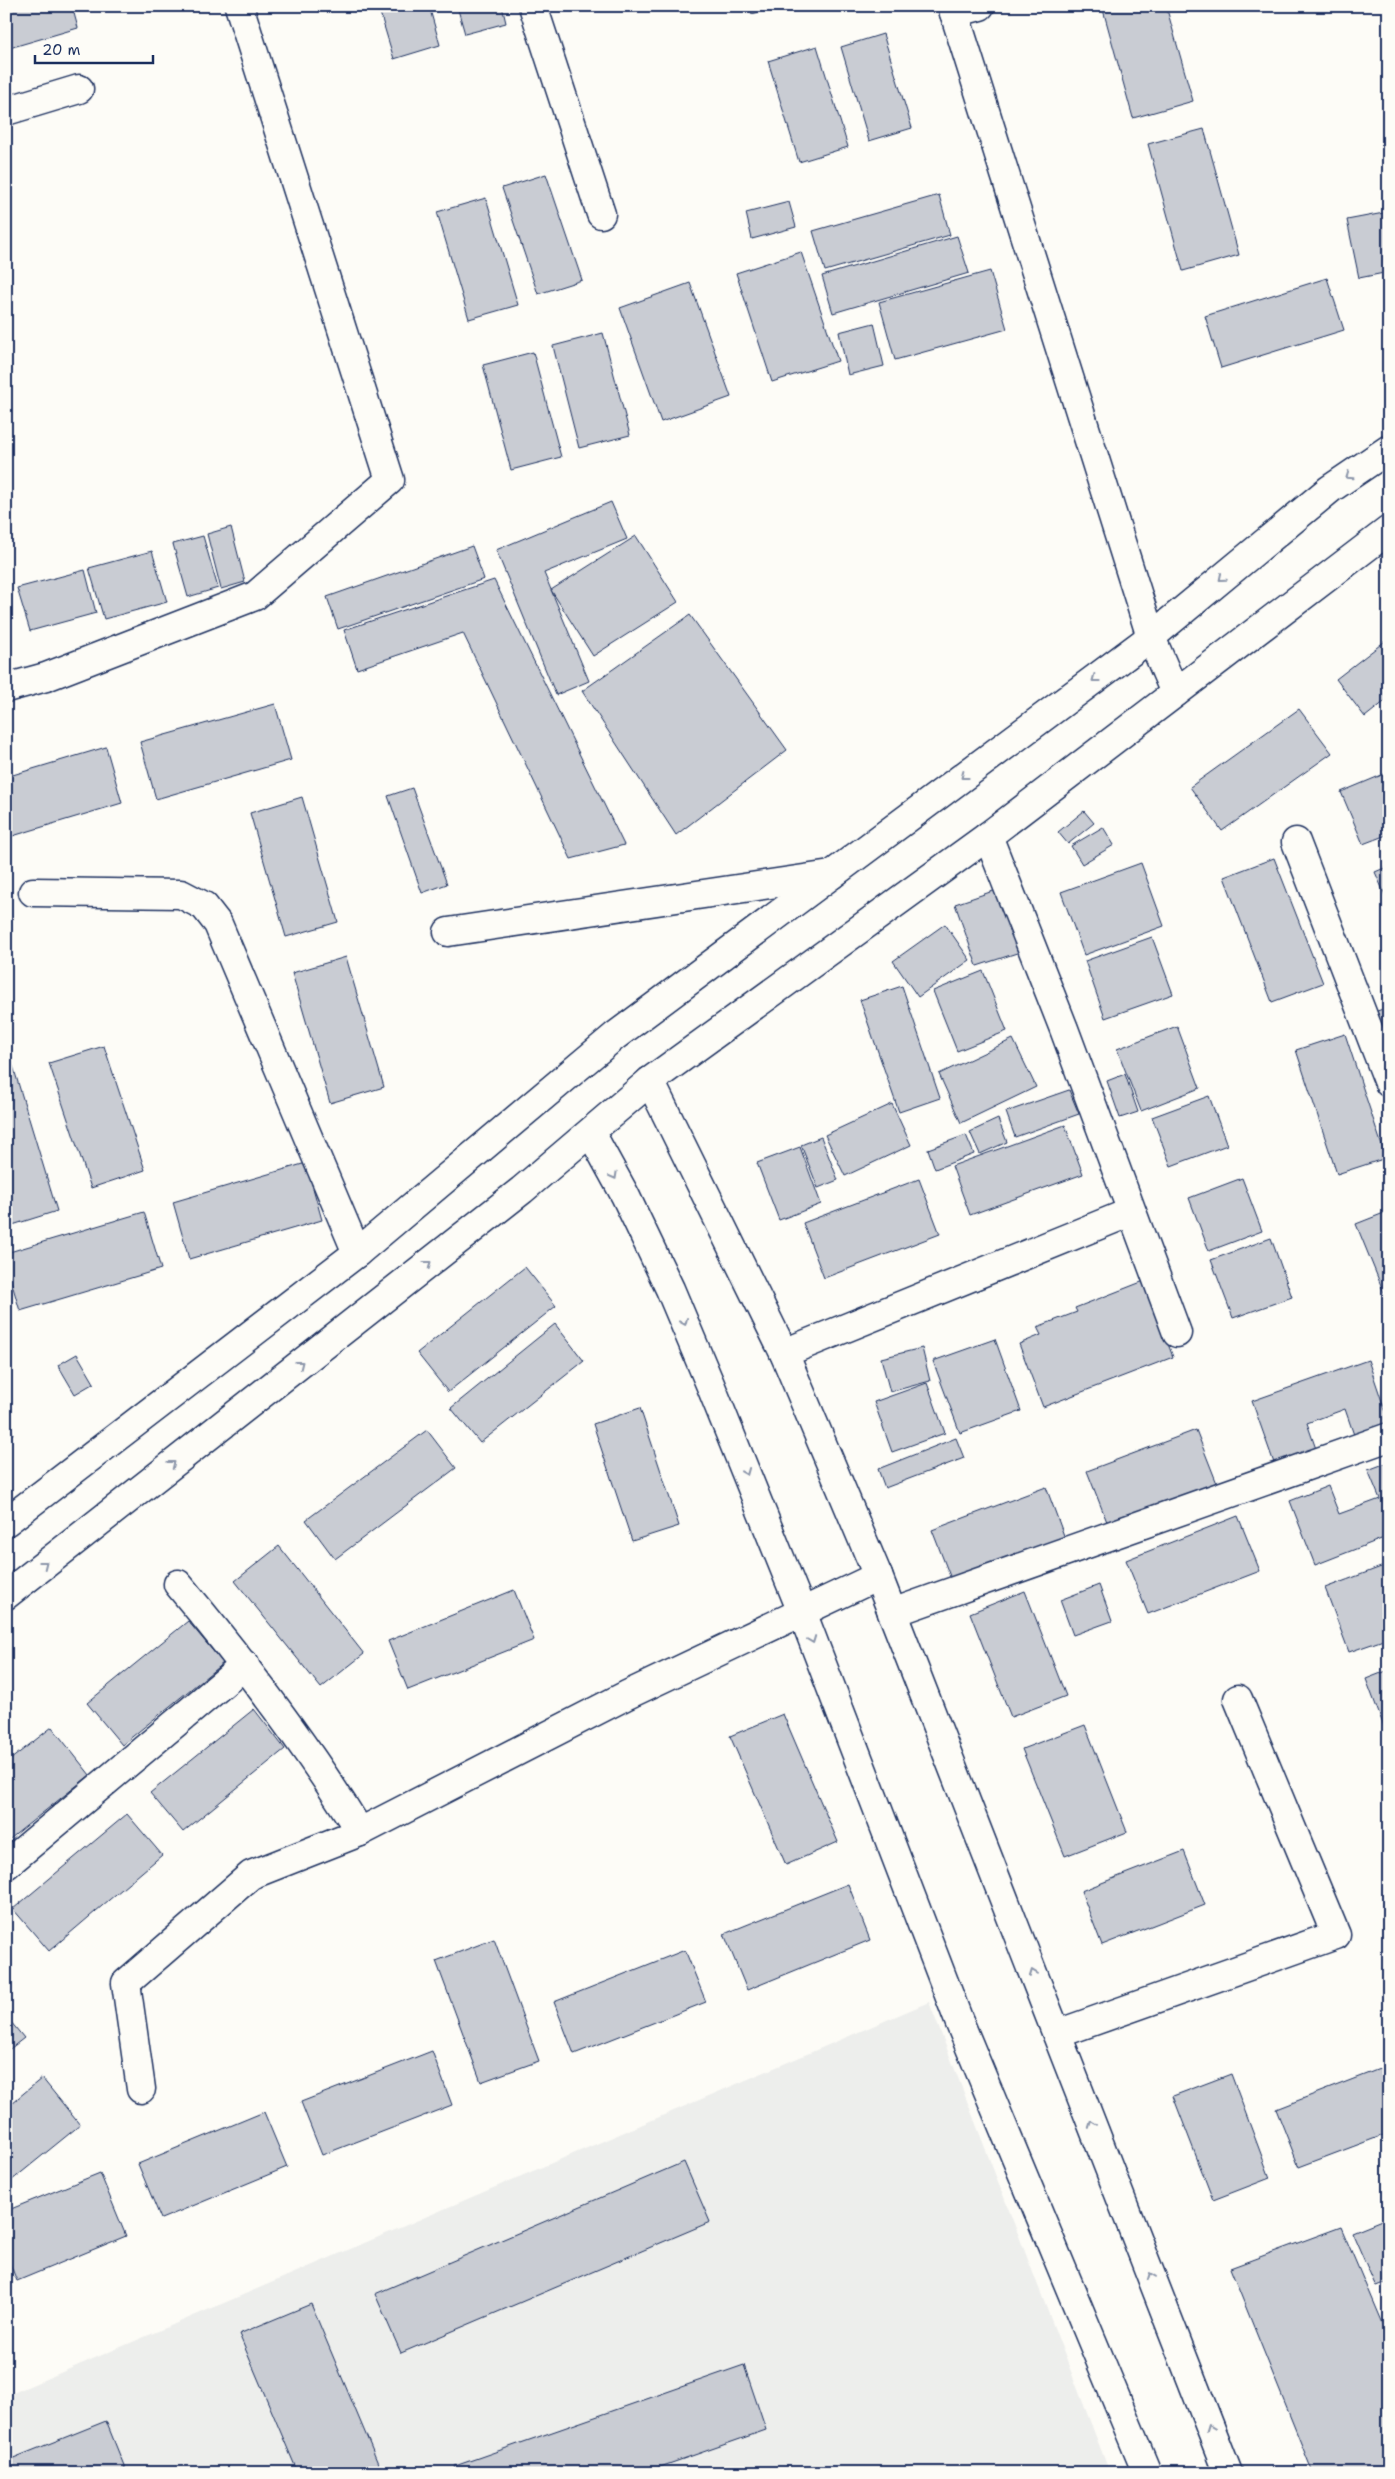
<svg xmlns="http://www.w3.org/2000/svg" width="1395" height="2479" viewBox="0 0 1395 2479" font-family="'Shantell Sans',sans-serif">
<rect width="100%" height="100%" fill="#fdfcf7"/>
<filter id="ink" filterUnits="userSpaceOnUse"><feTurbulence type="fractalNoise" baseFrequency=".02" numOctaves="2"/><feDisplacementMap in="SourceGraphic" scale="10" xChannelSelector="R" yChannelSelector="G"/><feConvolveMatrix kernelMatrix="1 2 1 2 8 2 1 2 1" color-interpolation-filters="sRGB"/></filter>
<g filter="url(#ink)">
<path fill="#edeeec" d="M929,2002L1110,2473H6V2396Z"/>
<g fill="#c9ccd3" stroke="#1b2f5e">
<path d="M6,6H72L78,28L6,49Z"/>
<path d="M378,6H429L440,45L394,59Z"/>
<path d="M457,6H502L506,23L465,34Z"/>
<path d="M750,6H780L752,14Z"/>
<path d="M1102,6H1166L1193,101L1133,118Z"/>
<path d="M883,34L912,128L869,141L841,47Z"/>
<path d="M817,46L848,147L799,162L768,61Z"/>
<path d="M1204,129L1239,255L1183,271L1148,144Z"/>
<path d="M546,174L582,280L538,294L502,188Z"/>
<path d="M939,195L950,235L825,271L813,231Z"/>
<path d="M486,198L518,305L469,319L437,212Z"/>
<path d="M789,202L796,227L752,239L746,213Z"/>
<path d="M1389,212V272L1359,278L1347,220Z"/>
<path d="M957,236L969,273L833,313L822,276Z"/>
<path d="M801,252L838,361L772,382L736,273Z"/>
<path d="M990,271L1007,329L895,360L879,302Z"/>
<path d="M1327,278L1344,330L1221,368L1205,316Z"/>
<path d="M690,283L731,397L661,422L620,308Z"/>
<path d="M874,323L884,366L848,375L839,332Z"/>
<path d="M603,333L630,435L579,448L553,346Z"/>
<path d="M533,352L561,457L511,470L483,365Z"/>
<path d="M611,502L627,539L544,573L589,681L556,695L496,550Z"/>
<path d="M231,527L245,582L221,589L207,534Z"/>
<path d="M203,536L218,588L188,597L173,544Z"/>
<path d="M636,536L678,602L593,656L551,590Z"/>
<path d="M472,546L484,579L338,629L327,597Z"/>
<path d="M152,551L167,602L104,619L89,568Z"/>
<path d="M85,570L96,613L30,631L17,588Z"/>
<path d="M494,580L624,845L571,859L463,633L357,669L344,630Z"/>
<path d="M690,615L787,750L676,835L582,691Z"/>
<path d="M1389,638V698L1365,717L1336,679Z"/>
<path d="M275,704L291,760L156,799L140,742Z"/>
<path d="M1299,709L1332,753L1222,831L1190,787Z"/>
<path d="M106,747L122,803L6,838V777Z"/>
<path d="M1389,772V834L1363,844L1341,792Z"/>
<path d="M412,788L447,884L422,893L388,796Z"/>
<path d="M302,797L338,922L286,937L250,813Z"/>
<path d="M1084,811L1094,823L1068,844L1058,832Z"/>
<path d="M1103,827L1114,845L1082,864L1071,846Z"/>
<path d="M1274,858L1323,983L1272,1002L1224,877Z"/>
<path d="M1141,863L1164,926L1084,955L1061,892Z"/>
<path d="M1389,866V904L1375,872Z"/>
<path d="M999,889L1020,952L977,966L955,904Z"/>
<path d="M945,924L970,960L918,997L893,961Z"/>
<path d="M1152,937L1173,994L1105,1018L1085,961Z"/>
<path d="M346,957L384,1087L330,1103L292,973Z"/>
<path d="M983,971L1007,1031L957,1051L933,991Z"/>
<path d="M902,986L940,1098L899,1112L860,1000Z"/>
<path d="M1389,1007V1044L1377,1011Z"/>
<path d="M1177,1026L1200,1088L1141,1111L1117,1049Z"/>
<path d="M1345,1034L1386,1158L1337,1174L1296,1050Z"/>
<path d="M1013,1039L1036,1087L961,1123L939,1074Z"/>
<path d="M104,1046L145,1170L91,1188L49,1063Z"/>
<path d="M13,1066L57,1211L6,1227V1068Z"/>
<path d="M1125,1074L1138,1112L1120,1118L1107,1081Z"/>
<path d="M1069,1090L1079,1114L1015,1137L1006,1112Z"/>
<path d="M1209,1096L1227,1145L1171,1166L1152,1117Z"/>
<path d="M892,1104L911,1145L845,1176L825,1135Z"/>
<path d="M998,1119L1007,1142L980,1154L970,1132Z"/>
<path d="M1065,1125L1083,1174L970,1215L952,1166Z"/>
<path d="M966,1135L974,1154L935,1169L928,1149Z"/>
<path d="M821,1137L838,1180L818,1188L801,1145Z"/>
<path d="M800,1147L821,1204L779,1220L757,1163Z"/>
<path d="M306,1163L322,1220L189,1259L173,1202Z"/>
<path d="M1242,1178L1262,1231L1209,1251L1189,1198Z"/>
<path d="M919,1179L940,1234L824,1278L803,1223Z"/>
<path d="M1389,1211V1305L1356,1224Z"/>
<path d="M144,1212L161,1269L20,1311L6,1264V1253Z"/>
<path d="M1271,1238L1292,1297L1233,1318L1211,1260Z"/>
<path d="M525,1267L556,1306L448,1392L417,1353Z"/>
<path d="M1144,1281L1173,1357L1043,1407L1019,1344L1041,1335L1037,1327L1077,1312L1075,1308Z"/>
<path d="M555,1324L584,1361L480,1443L451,1408Z"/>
<path d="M995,1339L1021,1411L960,1433L933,1361Z"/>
<path d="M922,1348L930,1381L890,1392L881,1358Z"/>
<path d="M77,1354L94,1383L75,1394L58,1365Z"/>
<path d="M1368,1360L1389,1422L1354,1435L1345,1409L1307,1423L1316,1449L1274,1463L1252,1401Z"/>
<path d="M927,1383L945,1433L892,1452L874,1402Z"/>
<path d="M640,1408L679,1526L632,1541L593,1424Z"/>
<path d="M6,1412L13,1434L6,1436Z"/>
<path d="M427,1430L456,1468L335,1559L306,1520Z"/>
<path d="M1196,1430L1218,1486L1109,1527L1087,1471Z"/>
<path d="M956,1438L964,1458L885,1488L878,1469Z"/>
<path d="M1389,1462V1536L1315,1565L1290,1501L1328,1486L1339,1514L1380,1499L1368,1470Z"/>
<path d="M1046,1487L1066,1541L953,1584L932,1530Z"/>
<path d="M1238,1516L1260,1571L1148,1614L1126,1560Z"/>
<path d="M279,1546L364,1654L321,1688L235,1581Z"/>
<path d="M1389,1564V1609L1381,1611L1389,1638L1349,1652L1325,1588Z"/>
<path d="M1099,1585L1112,1621L1073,1635L1060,1600Z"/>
<path d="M514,1590L534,1640L408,1690L388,1641Z"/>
<path d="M1025,1591L1066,1696L1011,1717L970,1613Z"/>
<path d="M188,1621L223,1663L122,1745L87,1703Z"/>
<path d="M1389,1670V1740L1366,1679Z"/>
<path d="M254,1709L285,1749L183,1832L150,1793Z"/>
<path d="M783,1714L838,1842L786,1865L730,1736Z"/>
<path d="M1085,1725L1127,1832L1065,1856L1022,1749Z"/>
<path d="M52,1727L90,1775L6,1842V1763Z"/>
<path d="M127,1814L162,1855L49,1951L13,1909Z"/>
<path d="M1184,1851L1205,1905L1102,1945L1081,1891Z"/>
<path d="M848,1884L870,1940L747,1990L724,1934Z"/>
<path d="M494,1939L539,2061L481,2082L436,1961Z"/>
<path d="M685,1950L706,2002L574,2054L554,2002Z"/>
<path d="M6,2016L24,2038L6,2052Z"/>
<path d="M432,2051L452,2105L322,2155L301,2102Z"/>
<path d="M1382,2068L1389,2086V2133L1299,2167L1276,2109Z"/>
<path d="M1231,2074L1270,2178L1213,2200L1173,2096Z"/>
<path d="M42,2078L80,2125L6,2185V2108Z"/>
<path d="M264,2112L287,2167L161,2219L138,2164Z"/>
<path d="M684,2162L710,2222L401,2353L375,2294Z"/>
<path d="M100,2173L126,2236L17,2281L6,2254V2211Z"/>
<path d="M1389,2217V2282L1376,2287L1352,2232Z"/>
<path d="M1341,2227L1389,2340V2473H1313L1230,2268Z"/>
<path d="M311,2304L382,2473H298L239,2334Z"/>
<path d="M744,2365L766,2430L643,2473H457L455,2466Z"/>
<path d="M106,2421L127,2473H6V2461Z"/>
</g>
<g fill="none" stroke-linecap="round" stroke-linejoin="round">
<g stroke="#1b2f5e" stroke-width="31">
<g id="minor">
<path d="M533,6L601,214"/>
<path d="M952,6L1151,637L1175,693"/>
<path d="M954,13L980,6"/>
<path d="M6,111L79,89"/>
<path d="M6,688L46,677L255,596L390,480L239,6"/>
<path d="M988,836L1064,1029L1177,1333"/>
<path d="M1296,842L1389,1083"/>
<path d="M33,892L181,894L204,906L218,924L357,1253"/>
<path d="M448,932L831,875"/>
<path d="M650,1081L784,1353L878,1576L1228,2473"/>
<path d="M591,1133L625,1195L670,1289L710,1384L802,1612L959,2021L1147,2473"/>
<path d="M784,1353L1131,1212"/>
<path d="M178,1584C244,1663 306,1744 360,1832"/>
<path d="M892,1613L1389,1437"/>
<path d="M6,1865L245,1665"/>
<path d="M1057,2034L1336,1935L1238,1699"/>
<path d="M141,2089L126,1983L251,1875L360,1832L627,1695L878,1576"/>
</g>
</g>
<g stroke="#1b2f5e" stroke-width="31">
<g id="major">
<path d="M6,1522L357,1253L615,1036L1151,637L1330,489L1389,449"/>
<path d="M6,1595L522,1190L650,1081L988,836L1389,530"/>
</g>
</g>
<use href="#minor" stroke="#fdfcf7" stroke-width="28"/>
<use href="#major" stroke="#fdfcf7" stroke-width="28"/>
</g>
<defs><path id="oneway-chevron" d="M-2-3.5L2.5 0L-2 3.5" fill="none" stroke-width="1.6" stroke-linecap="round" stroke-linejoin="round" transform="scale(1.25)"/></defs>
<g stroke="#8c96aa">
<use href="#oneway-chevron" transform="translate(1349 476) rotate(145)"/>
<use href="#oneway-chevron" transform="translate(1222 578) rotate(140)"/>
<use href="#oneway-chevron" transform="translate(1095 679) rotate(143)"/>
<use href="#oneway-chevron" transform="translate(964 776) rotate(143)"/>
<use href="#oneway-chevron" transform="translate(614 1176) rotate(61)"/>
<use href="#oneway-chevron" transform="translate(428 1264) rotate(-38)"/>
<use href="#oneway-chevron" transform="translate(684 1322) rotate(67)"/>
<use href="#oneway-chevron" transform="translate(300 1364) rotate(-38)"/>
<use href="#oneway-chevron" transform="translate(172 1464) rotate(-38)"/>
<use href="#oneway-chevron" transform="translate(746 1472) rotate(68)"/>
<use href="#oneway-chevron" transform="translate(44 1564) rotate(-38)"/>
<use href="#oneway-chevron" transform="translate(812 1640) rotate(69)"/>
<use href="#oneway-chevron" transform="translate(1033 1973) rotate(-111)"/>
<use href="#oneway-chevron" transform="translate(1092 2124) rotate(-111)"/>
<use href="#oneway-chevron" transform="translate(1151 2276) rotate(-111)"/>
<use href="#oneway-chevron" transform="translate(1210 2427) rotate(-111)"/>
</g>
</g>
<rect width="1395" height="2479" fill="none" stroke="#fdfcf7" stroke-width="25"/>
<rect x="12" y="12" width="1370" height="2454" fill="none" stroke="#1b2f5e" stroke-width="2" filter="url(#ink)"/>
<path d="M35 55v8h118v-8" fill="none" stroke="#1b2f5e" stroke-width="2.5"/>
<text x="42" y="55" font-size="15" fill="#1b2f5e" stroke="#fdfcf7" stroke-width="4" paint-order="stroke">20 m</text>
</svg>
